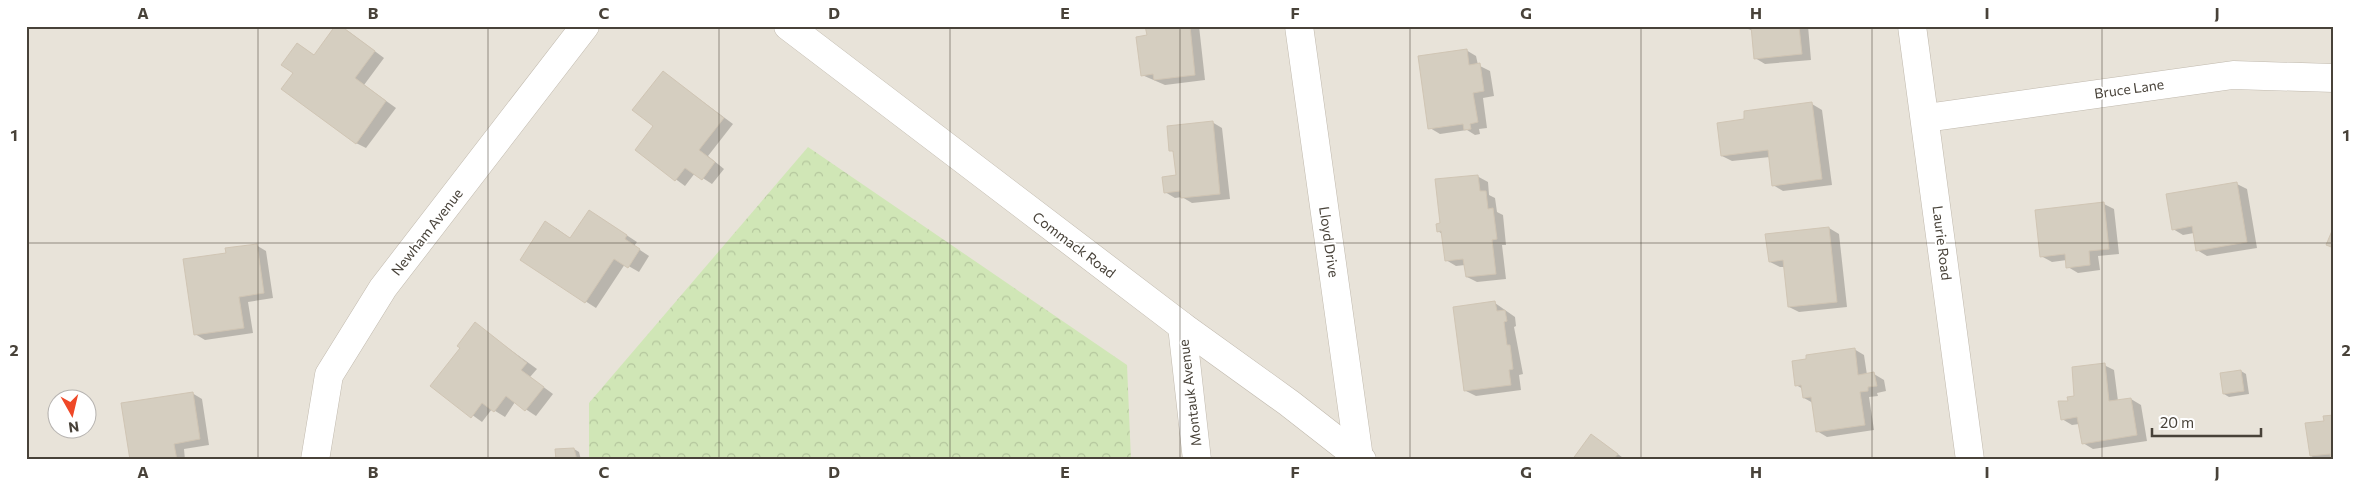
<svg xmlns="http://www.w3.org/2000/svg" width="2360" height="486" viewBox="0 0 2360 486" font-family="Commissioner,sans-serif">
<defs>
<pattern id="forest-crowns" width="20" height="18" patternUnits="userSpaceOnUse" patternTransform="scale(1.25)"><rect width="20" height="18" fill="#d0e6b6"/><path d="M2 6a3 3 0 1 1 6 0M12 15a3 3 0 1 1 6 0" fill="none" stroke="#b4c69d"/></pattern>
</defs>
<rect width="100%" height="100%" fill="#f4f2eb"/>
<path fill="#e8e3d9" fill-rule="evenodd" d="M26,26H2334V460H26ZM58,398H88V428H58Z"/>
<path fill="url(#forest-crowns)" d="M808,147L1127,365L1131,460H589V403Z"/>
<g fill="#0003">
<path d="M1147,26H1199L1205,80L1165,85L1142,75L1148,37Z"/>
<path d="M1741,26H1808L1811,60L1765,64L1755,58L1753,31Z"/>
<path d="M348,31L384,58L364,85L396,108L366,148L356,143L294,73L298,44L315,56Z"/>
<path d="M1466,50L1476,56L1478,65L1490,71L1494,96L1483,98L1487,128L1479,129L1480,134L1475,135L1467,130L1440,134L1430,128Z"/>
<path d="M664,73L733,124L708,156L724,169L712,184L695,173L685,186L636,150L655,126Z"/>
<path d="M1812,104L1822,110L1832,185L1783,191L1773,185L1770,157L1732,161L1722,156L1746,120Z"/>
<path d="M1212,122L1222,128L1230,199L1192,203L1182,197L1175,198L1165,192L1178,176L1175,153L1171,150Z"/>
<path d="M1477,176L1488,182L1489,195L1495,198L1497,212L1503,215L1506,245H1502L1506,279L1477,282L1467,277L1465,265L1456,266L1446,260L1442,234L1438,231Z"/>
<path d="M2237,184L2247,189L2257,248L2207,256L2197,250L2194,233L2183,235L2173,229Z"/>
<path d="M2104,204L2114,209L2119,254L2098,256L2100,270L2078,273L2068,267L2067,260L2052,262L2041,256Z"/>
<path d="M599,217L637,242L634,246L649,256L639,272L625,264L596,308L521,260L556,228L571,239Z"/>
<path d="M1829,228L1839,234L1847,307L1799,312L1789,307L1785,267H1780L1770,262Z"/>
<path d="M256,245L266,251L273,298L248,302L253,333L205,340L195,334L227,254Z"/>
<path d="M1495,303L1515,317L1516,326L1514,327L1523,374L1519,375L1521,390L1476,396L1466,391Z"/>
<path d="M475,324L537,369L530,377L553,394L536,416L515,402L505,417L492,409L482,422L432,386L461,347Z"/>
<path d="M1854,349L1864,355L1867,375L1874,374L1884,380L1886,391L1877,393L1878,396L1869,397L1874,430L1827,437L1817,431L1813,403L1804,398L1803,389L1796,385Z"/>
<path d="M2104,365L2114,370L2118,401L2131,399L2141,405L2147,441L2093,449L2083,443L2079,424L2072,425L2062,419L2070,402Z"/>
<path d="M2241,371L2246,374L2249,394L2229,397L2224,394L2221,374Z"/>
<path d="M192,393L202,399L209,445L184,449L185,460H131Z"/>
<path d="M2325,422L2334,460H2318L2311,456Z"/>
<path d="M1601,442L1626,460H1574Z"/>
<path d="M574,449L579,452L581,460H558Z"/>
</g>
<g fill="#d5cec0" stroke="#d0c5b4">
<path d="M335,26H341L375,51L355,78L386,101L356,144L281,89L293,73L281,65L297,43L314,55Z"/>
<path d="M1145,26H1190L1195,75L1154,80L1153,74L1141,76L1136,37L1147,35Z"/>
<path d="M1751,26H1799L1802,54L1754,59Z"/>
<path d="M1467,49L1469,65L1480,63L1484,91L1473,93L1478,122L1470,124L1471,129L1464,130L1463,124L1428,129L1418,56Z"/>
<path d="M663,71L724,118L699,150L715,162L702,180L685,168L675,181L635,150L653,126L632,110Z"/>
<path d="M1812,102L1822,179L1772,186L1768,150L1721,156L1717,123L1744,119V111Z"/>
<path d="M1213,121L1220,194L1181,198L1180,191L1164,193L1162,177L1176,175L1173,151H1169L1167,126Z"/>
<path d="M1478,175L1480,191H1486L1488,209L1493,208L1497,239L1492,240L1496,274L1466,277L1463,259L1445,261L1441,231L1437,232L1436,224L1440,223L1435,179Z"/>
<path d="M2237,182L2247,242L2196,251L2192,226L2172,230L2166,194Z"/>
<path d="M2104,202L2109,249L2089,251L2090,265L2066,268L2065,254L2040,257L2035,210Z"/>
<path d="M589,210L627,235L625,239L640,249L628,268L614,259L585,303L520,260L545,221L570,238Z"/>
<path d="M2334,226V248L2326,245Z"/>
<path d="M1829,227L1837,302L1788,307L1783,260L1769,262L1765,234Z"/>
<path d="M257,244L264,293L239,297L244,328L194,335L183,259L226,253L225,248Z"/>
<path d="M1495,301L1497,311L1505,310L1507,321L1504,322L1507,345H1510L1513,369L1509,370L1511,385L1464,391L1453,307Z"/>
<path d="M475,322L527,363L521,370L544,387L525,411L506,396L494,412L482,403L471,418L430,386L460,348L457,346Z"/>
<path d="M1855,348L1858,375L1874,372L1877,386L1868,387V391L1860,392L1865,425L1816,432L1811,397L1803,398L1801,385L1795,386L1792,361L1806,359V355Z"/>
<path d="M2105,363L2109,401L2131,398L2137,435L2082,444L2077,417L2061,420L2058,401H2068L2067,397L2074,396L2072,367Z"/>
<path d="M2241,370L2244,391L2223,394L2220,373Z"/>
<path d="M193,392L200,439L174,444L177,460H130L121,403Z"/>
<path d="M2334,415V460H2331L2330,454L2310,456L2305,423L2324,421L2323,416Z"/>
<path d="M1591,434L1618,454L1613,460H1572Z"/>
<path d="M574,448L577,460H556L555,449Z"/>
</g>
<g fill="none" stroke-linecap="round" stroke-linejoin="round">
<g stroke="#c0b9ad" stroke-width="29">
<g id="minor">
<path d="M1299,26L1359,458"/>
<path d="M1912,26L1970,460"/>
<path d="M1926,118L2233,75L2334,78"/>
<path d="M1182,326L1197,460"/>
<path d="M315,460L329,375L383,288L585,26"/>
</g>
</g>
<g stroke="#c0b9ad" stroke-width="29">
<path id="tertiary" d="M788,26L1182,326L1289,403L1362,460"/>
</g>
<use href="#minor" stroke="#fff" stroke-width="28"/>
<use href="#tertiary" stroke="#fff" stroke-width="28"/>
</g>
<path fill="none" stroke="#484239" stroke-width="1" stroke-opacity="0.55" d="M258,26V460M488,26V460M719,26V460M950,26V460M1180,26V460M1410,26V460M1641,26V460M1872,26V460M2102,26V460M26,243H2334"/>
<g text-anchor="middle" stroke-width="4" stroke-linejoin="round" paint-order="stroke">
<g font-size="14" fill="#484239" stroke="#fff">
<text transform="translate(2129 89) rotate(-8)" y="5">Bruce Lane</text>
<text transform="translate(427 232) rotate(-52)" y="5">Newham Avenue</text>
<text transform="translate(1329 242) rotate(82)" y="5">Lloyd Drive</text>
<text transform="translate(1942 243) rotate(83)" y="5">Laurie Road</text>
<text transform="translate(1074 245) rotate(37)" y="5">Commack Road</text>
<text transform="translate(1190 393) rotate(-97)" y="5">Montauk Avenue</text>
</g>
</g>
<rect width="2360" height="486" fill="none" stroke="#ffffff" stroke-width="55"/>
<g transform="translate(72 414) rotate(172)"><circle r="24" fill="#ffffff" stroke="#b6b3b0"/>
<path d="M0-4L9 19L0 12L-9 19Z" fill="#ef4827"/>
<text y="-8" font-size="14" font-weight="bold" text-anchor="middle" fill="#484239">N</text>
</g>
<path d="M2152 428v8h109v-8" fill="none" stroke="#484239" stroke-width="2.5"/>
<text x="2160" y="428" font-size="15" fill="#484239" stroke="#ffffff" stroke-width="4" paint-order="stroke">20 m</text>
<rect x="28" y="28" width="2304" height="430" fill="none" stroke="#484239" stroke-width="2"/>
<g font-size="16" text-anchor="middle" font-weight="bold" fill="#484239">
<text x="143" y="19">A</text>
<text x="373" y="19">B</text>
<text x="604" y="19">C</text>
<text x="834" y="19">D</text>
<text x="1065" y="19">E</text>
<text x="1295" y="19">F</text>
<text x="1526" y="19">G</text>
<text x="1756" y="19">H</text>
<text x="1987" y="19">I</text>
<text x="2217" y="19">J</text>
<text x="14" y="141">1</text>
<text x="2346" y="141">1</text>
<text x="14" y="356">2</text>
<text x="2346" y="356">2</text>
<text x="143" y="478">A</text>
<text x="373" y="478">B</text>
<text x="604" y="478">C</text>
<text x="834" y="478">D</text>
<text x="1065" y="478">E</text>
<text x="1295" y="478">F</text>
<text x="1526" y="478">G</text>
<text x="1756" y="478">H</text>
<text x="1987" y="478">I</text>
<text x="2217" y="478">J</text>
</g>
</svg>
